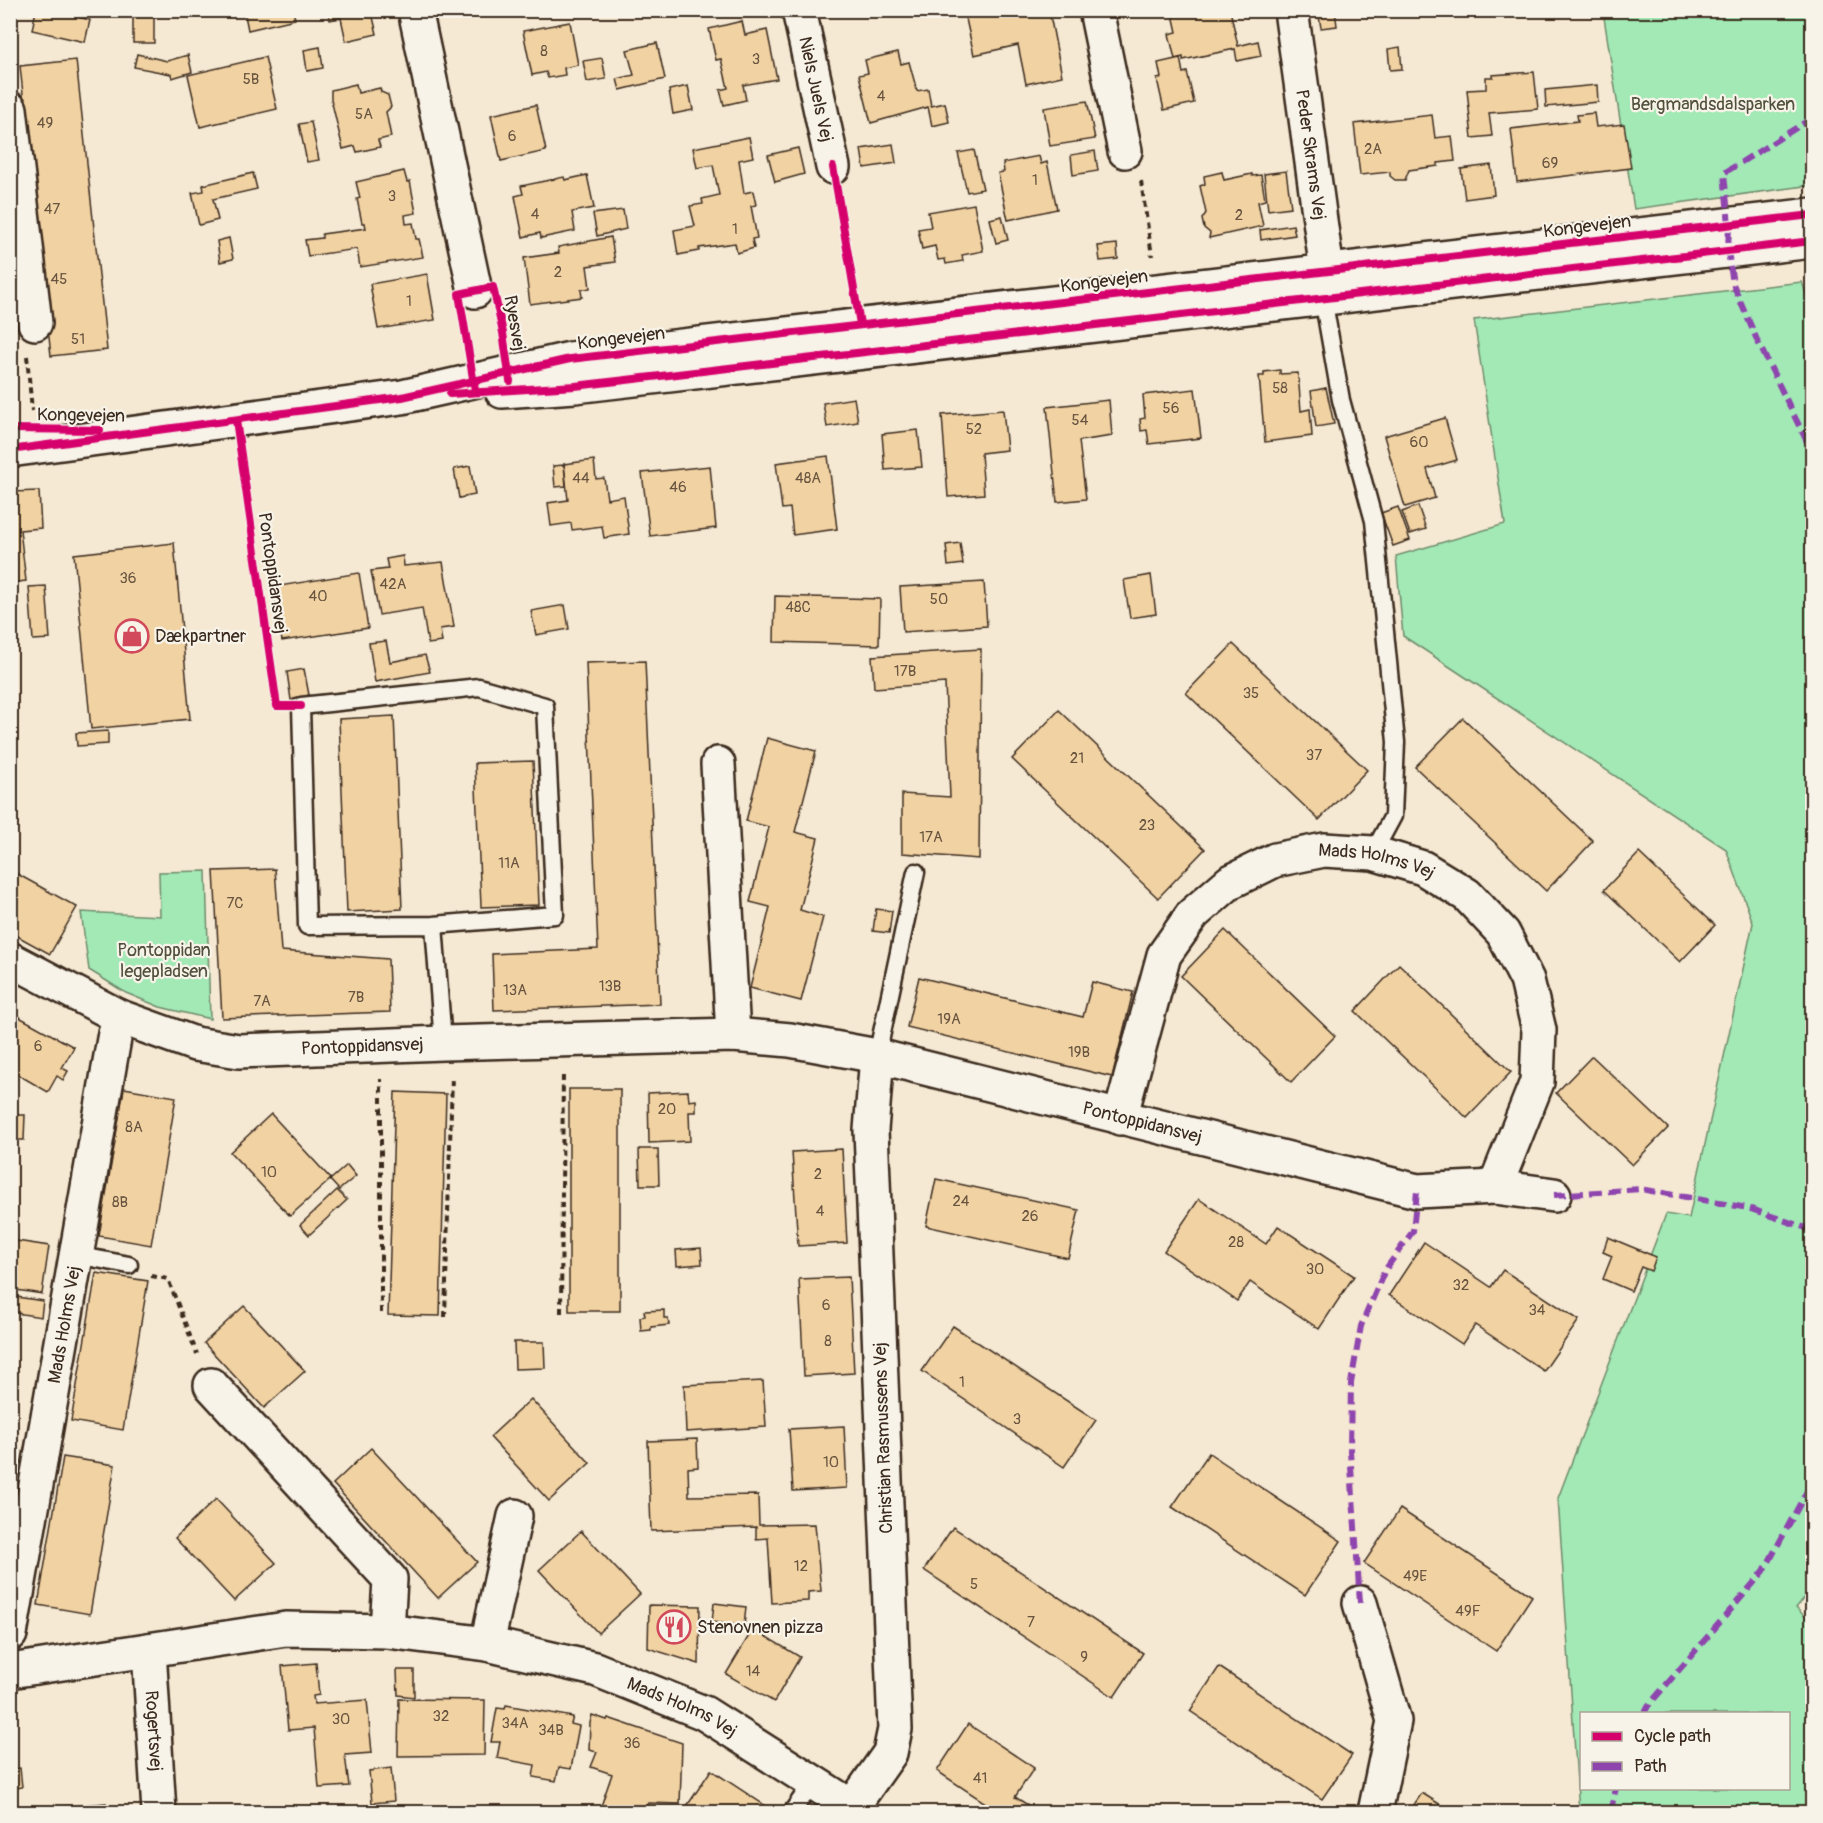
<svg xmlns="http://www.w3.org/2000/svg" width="1823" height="1823" viewBox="0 0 1823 1823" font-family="Pangolin,sans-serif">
<rect width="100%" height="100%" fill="#f5e9d3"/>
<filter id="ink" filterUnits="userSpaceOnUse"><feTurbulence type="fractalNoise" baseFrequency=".0167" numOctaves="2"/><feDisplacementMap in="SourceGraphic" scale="12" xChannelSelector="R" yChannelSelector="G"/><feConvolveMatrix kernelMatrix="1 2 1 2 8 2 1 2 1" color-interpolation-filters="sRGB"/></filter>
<g filter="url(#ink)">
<g fill="#a2e9b6" stroke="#6e8a6a" stroke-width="1.5" fill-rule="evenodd">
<path d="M1603,11H1812V185L1634,209Z"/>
<path d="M1802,282L1812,311V1587L1796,1608L1812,1623V1812H1579L1558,1498L1666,1214L1689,1218L1753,923L1726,849L1403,636L1396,556L1505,524L1474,320ZM1582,1714H1788V1788H1582Z"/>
<path d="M206,871L210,1019L160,1007L126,993L89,970L81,912L160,916L159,872Z"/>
</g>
<g fill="#f1d2a3" stroke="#3b2a1e" stroke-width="1.5">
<path d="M36,10H51L90,20L85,42L32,30Z"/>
<path d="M244,10H293L295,19L248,30Z"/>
<path d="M328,10H375L372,13L377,34L346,41L341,18L330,20Z"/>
<path d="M964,10H1049L1062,76L1026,84L1018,45L974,55Z"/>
<path d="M1172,10H1230L1238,46L1258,41L1261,56L1237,61L1235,49L1183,60V57L1175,59L1169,34L1177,32Z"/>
<path d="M1318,10H1335L1337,26L1321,28Z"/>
<rect x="133" y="14" width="21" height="29"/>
<path d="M742,21L745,35L767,30L777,79L743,85L746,100L724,105L720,90L728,88L721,59L716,60L709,29Z"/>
<path d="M570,22L578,65L564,68L565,75L548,78L546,72L532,75L523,31Z"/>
<path d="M657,43L665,79L620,90L617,79L634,75L627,50Z"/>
<path d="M320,47L323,68L307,71L304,50Z"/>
<path d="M1400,47L1402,69L1390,70L1388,49Z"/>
<path d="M898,52L901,64L909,62L917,91L928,89L931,106L945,103L949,122L932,126L928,107L871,123L859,75L868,73L865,60Z"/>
<path d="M137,54L167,61L188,55L192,72L172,78L171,74L134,67Z"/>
<path d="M265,57L277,109L200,127L188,75Z"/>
<path d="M602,58L606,79L587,82L583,61Z"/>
<path d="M1180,58L1183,73L1187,72L1194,103L1164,110L1157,79L1161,78L1158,63Z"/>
<path d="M76,60L107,350L51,356L20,66Z"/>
<path d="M1534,72L1538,109L1489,113L1492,136L1472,138L1467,90L1486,89V77H1493L1492,75Z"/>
<path d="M356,84L358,93L380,88L381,92L388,95L391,107L386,112L391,137L378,140L380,147L357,152L355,146L343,149L331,99V90Z"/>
<path d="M1597,85L1598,102L1546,107L1545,90Z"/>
<path d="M688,86L693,110L673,114L669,90Z"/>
<path d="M1087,101L1095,139L1050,146L1044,108Z"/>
<path d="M536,105L546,151L501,161L491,115Z"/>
<path d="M1594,113L1596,127L1624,124L1631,168L1517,182L1511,129L1578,121L1577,115Z"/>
<path d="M1432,115L1435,138L1452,136L1455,161L1438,163V166L1409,170L1405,180H1395L1390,176V172L1360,175L1354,124Z"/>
<path d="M311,122L319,160L307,162L299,124Z"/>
<path d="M749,137L753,157L739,160L744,193L753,191L756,205L751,206L757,238L752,239L754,248L737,253L735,243L699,248V251L678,255L674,230L695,226L690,206L703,204L702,199L719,195L713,165L697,168L693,148Z"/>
<path d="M893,144L896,163L864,168L861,149Z"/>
<path d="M798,148L804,174L775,182L768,155Z"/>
<path d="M974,150L983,189L967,192L958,153Z"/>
<path d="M1095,151L1098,171L1073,175L1071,155Z"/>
<path d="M1039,156L1041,164L1047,162L1057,209L1008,220L998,173L1004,172L1003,163Z"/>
<path d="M1491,165L1494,195L1465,199L1461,169Z"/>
<path d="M404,171L407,182L410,181L416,213L405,215L406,224L413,223L416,239H419L423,257L360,267L357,249L308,256L305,240L322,238V234L366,228L365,223H362L357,199L360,198L356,182Z"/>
<path d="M1286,171L1291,207L1268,210L1264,174Z"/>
<path d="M1222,172L1224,180L1252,174V176L1261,175L1265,200L1258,202L1263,226L1209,238L1210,233L1204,228L1202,219L1206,213L1200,186L1205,184L1204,176Z"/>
<path d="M253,173L257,189L213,199L218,220L199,225L192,193L204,191L203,185Z"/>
<path d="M587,175L594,208L572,212L575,231L541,238L540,233L523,237L515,196L523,194L521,186L564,177L565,180Z"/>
<path d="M974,204L983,251L962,255L963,261L946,264L945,259L938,260L935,246L922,249L918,229L931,227L928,212Z"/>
<path d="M623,210L626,229L597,236L593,214Z"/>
<path d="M1002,216L1008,240L996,243L990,219Z"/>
<path d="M1293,225L1295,235L1261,240L1260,230Z"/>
<path d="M611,237L615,262L587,266L590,288L581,290L582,297L530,304L524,258L559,253L558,247Z"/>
<path d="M229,238L233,259L220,262L217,241Z"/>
<path d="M1117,244L1118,259L1100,261L1098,246Z"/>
<path d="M427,274L435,320L378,329L370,284Z"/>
<path d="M1280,370V374L1298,373L1301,411L1310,409L1312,436L1265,442L1259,376H1264V372Z"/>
<path d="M1326,388L1334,424L1316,427L1311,391Z"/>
<path d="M1195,389L1201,438L1149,444L1147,430L1141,431L1140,419L1145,418L1143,395Z"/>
<path d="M854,398L858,422L827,427L823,403Z"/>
<path d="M1109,400L1112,436L1079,441L1086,499L1057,502L1047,407Z"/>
<path d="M1003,410L1007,450L981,453L984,494L948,497L942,415Z"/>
<path d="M1445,418L1457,460L1427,469L1435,498L1405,507L1384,436Z"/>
<path d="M918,430L922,467L885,470L882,434Z"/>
<path d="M828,456L837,529L793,535L790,508L782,509L776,463Z"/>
<path d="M594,460L596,479L604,478L607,499L624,496L629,534L604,538L602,526L572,530L571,523L551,526L548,503L568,500L564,464Z"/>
<path d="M564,465L566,486L555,487L553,466Z"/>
<path d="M470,466L475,495L459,498L454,469Z"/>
<path d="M710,466L716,528L650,536L642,473Z"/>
<path d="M39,491L41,528L20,530L26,581L10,583V528L12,527L11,492Z"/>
<path d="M1418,506L1426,529L1410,534L1402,512Z"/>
<path d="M1398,507L1410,540L1393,546L1381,513Z"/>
<path d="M174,543L190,719L91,729L74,554Z"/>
<path d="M960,543L963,564L948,566L946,545Z"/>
<path d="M403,556L404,566L443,562L454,627L440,629L442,642L428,644L422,608L379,615L371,571L388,569L386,559Z"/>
<path d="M359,573L368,628L282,641L273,587Z"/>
<path d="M1151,575L1156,614L1130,618L1124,580Z"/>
<path d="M984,582L987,626L903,632L900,587Z"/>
<path d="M46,586L50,639L33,640L29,587Z"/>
<path d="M775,596L880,599L879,645L774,642Z"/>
<path d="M565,605L569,629L536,635L531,611Z"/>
<path d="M386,641L390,662L425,655L430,672L375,682L369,643Z"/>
<path d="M1233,644L1367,770L1319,820L1186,693Z"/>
<path d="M981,649L979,859L902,853V794L950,797L945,683L874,688L872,656Z"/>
<path d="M645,661L660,1004L494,1010L492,954L598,949L586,663Z"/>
<path d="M304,669L309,695L291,700L287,672Z"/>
<path d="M1059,710L1205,849L1158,898L1012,759Z"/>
<path d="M394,716L402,909L347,912L339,719Z"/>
<path d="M1463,718L1593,841L1546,891L1415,767Z"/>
<path d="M108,731V744L77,746L76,733Z"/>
<path d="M767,738L816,751L795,832L818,838L800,910L823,917L801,1001L750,988L770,907L750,902L769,827L746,821Z"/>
<path d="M533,761L539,905L481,907L475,763Z"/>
<path d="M1639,853L1715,925L1680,962L1604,890Z"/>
<path d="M275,869L281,951L388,959L390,1012L222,1018L214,871Z"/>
<path d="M10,870L77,907L50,954L10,932Z"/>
<path d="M876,909L892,911L889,933L873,931Z"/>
<path d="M1225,930L1335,1036L1291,1082L1181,976Z"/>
<path d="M1399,964L1511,1072L1467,1118L1355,1011Z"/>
<path d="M919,977L1083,1017L1092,982L1133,992L1112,1077L907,1027Z"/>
<path d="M10,1012L74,1047L62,1068L68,1071L63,1080L57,1076L48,1092L10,1070Z"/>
<path d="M1592,1056L1668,1128L1632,1165L1556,1093Z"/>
<path d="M124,1088L176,1097L151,1245L99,1236Z"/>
<rect x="569" y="1089" width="51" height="222"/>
<path d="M688,1091L689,1101L696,1100V1112H689L690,1141L649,1143L648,1093Z"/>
<path d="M395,1092L446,1094L440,1316L388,1315Z"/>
<path d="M271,1114L331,1179L290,1216L230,1152Z"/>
<path d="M13,1115H25L24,1140H13Z"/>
<path d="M639,1149H658L659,1185H640Z"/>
<path d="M842,1149L847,1243L798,1246L792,1152Z"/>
<path d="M347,1165L356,1176L339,1190L330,1180Z"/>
<path d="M936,1179L1079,1210L1068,1258L926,1226Z"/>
<path d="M337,1190L347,1200L309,1235L300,1225Z"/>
<path d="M1199,1199L1266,1244L1278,1226L1354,1276L1319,1329L1250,1282L1237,1301L1164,1251Z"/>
<path d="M1608,1237L1656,1257L1651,1271L1641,1267L1631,1291L1603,1279L1612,1256L1603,1252Z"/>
<path d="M10,1240L49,1246L42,1294L10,1289Z"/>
<path d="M1424,1242L1491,1287L1503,1270L1579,1320L1544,1371L1475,1325L1462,1344L1389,1295Z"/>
<path d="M701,1248L702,1264L677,1266L676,1250Z"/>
<path d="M96,1273L148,1281L123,1430L71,1421Z"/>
<path d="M849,1277L854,1373L804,1376L799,1279Z"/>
<path d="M10,1296L43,1301L41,1317L10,1312Z"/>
<path d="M244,1306L305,1371L264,1408L204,1343Z"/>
<path d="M664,1310V1318H668L669,1325L651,1327V1330L641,1331L640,1317L645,1316L644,1311Z"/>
<path d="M953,1326L1096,1420L1064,1467L922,1371Z"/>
<path d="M514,1342H544L545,1368L515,1369Z"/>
<path d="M763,1381L766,1427L686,1432L684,1385Z"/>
<path d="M531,1399L590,1463L549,1501L490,1437Z"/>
<path d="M844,1426L847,1488L793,1491L789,1429Z"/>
<path d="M697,1439L698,1467L688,1468L689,1496L758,1495L759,1525L815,1524L821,1591L808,1592V1601L772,1603L768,1538L756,1539V1527L651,1531L648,1441Z"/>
<path d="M371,1448L477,1562L438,1598L333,1484Z"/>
<path d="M1209,1453L1341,1541L1305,1595L1172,1507Z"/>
<path d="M63,1457L115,1465L90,1614L38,1605Z"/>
<path d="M216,1499L276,1563L234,1601L175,1538Z"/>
<path d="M1400,1509L1532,1596L1496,1651L1364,1563Z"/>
<path d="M953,1527L1143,1653L1114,1697L924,1570Z"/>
<path d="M581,1531L640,1594L598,1633L539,1570Z"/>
<path d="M714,1603L746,1607L744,1626L712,1622Z"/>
<path d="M649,1605L700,1606L699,1664L648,1648Z"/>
<path d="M753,1629L800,1657L774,1702L726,1674Z"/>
<path d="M316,1663L319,1695L313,1696L314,1704L367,1700L372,1753L345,1755L349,1786L319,1788L314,1728L288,1730L282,1666Z"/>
<path d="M1219,1667L1352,1755L1322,1799L1190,1711Z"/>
<path d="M397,1670H414V1697L398,1695Z"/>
<path d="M399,1699L485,1700L484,1755L398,1756Z"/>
<path d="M506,1705L573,1717L571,1724L579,1726L571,1769L559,1767L556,1781L533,1777L535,1765L497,1758L500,1742H491L497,1708L505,1709Z"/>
<path d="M592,1715L607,1720L608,1718L682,1743L680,1804L648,1803L644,1812H599L612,1774L591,1767L597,1752L589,1750L590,1723Z"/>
<path d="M968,1724L1034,1768L1015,1797L1039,1812H999L937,1771Z"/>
<path d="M10,1750L13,1769L20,1768L22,1787L15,1788L16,1800H10Z"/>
<path d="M391,1768L394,1801L372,1803L369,1771Z"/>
<path d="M711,1770L775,1812H683Z"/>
<path d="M1422,1793L1452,1812H1409Z"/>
<path d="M106,1803V1812H48V1808Z"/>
</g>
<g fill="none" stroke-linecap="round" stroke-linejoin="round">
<g stroke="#3b2a1e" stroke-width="21">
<g id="service">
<path d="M1323,298L1341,400L1374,521L1396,742L1393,816L1373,853"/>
<path d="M434,925L307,926L301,706L479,687L545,706L555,915L434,925L443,1043"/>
<path d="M877,1056L916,872"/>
<path d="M76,1255L129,1265"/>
<path d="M792,1812L813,1782"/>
</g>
</g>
<g stroke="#3b2a1e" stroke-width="38">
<g id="minor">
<path d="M415,10L475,291"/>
<path id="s1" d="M799,10L833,167"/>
<path d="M1096,10L1125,151"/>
<path id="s2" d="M1291,10L1327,271L1323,298"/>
<path d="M10,109L35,323"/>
<path d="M718,764L733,1035"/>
<path id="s3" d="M10,959L120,1017L195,1044L239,1051L443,1043L733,1035L790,1040L877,1056L1417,1191L1495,1187L1554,1195"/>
<path id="s4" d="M1120,1118L1164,955L1193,914L1230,882L1275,860L1324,850L1373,853L1423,868L1467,895L1503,933L1527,980L1539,1030L1537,1082L1495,1187"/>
<path d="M211,1385L390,1579L387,1631"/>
<path d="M1360,1603L1394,1721L1375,1812"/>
<path id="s5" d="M10,1634L115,1033L120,1017"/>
<path d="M487,1644L515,1516"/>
<path id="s6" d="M149,1650L159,1812"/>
<path d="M852,1807L890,1753L895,1729L871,1130L877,1056"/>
</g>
</g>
<g stroke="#3b2a1e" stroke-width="38">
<g id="tertiary">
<path id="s7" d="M10,1671L286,1629L387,1631L487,1644L595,1669L704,1713L860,1812"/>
</g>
</g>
<g stroke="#3b2a1e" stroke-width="38">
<g id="primary">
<path d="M502,391L575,386L1812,241"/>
<path d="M10,450L402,397L570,359L1812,215"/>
</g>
</g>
<g stroke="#3b2a1e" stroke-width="4" stroke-dasharray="6 4.5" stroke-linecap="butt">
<path d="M1141,181L1152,256"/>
<path d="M27,356L32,411"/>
<path d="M151,1276L168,1279L197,1354"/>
<path d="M381,1313V1079"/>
<path d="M561,1313L563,1073"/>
<path d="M445,1317L452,1076"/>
</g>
<use href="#service" stroke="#f7f3e8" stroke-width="16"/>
<use href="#minor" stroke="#f7f3e8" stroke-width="33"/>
<use href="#tertiary" stroke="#f7f3e8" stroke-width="33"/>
<use href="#primary" stroke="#f7f3e8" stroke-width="33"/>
<g stroke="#8e44ad" stroke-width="6" stroke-dasharray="12 6" stroke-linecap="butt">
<path d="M1812,118L1724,173L1729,225L1728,251L1733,284L1757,340L1812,452"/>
<path d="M1554,1195L1640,1189L1748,1208L1812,1230"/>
<path d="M1360,1603L1350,1451L1351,1383L1361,1326L1385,1270L1413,1231L1417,1191"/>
<path d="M1644,1714L1648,1706L1764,1571L1808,1489L1812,1473"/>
<path d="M1613,1812L1612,1805L1616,1788"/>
</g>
<g stroke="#f7f3e8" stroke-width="11">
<g id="cycleway">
<path d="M833,167L860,324"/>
<path d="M475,390L459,294L493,287L503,333L510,381"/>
<path d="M450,394L575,386L1812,241"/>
<path d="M236,420L277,706H301"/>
<path d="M10,429L100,430"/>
<path d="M10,450L402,397L570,359L1812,215"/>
</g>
</g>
<use href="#cycleway" stroke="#d6006c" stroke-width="8"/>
</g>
</g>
<defs>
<g id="shop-ring" transform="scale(1.725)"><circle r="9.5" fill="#f7f3e8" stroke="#d1495b" stroke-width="1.5"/><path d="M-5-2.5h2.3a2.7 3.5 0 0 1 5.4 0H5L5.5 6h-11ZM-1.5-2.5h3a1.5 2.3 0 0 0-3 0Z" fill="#d1495b"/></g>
<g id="restaurant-ring" transform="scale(1.725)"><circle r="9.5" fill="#f7f3e8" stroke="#d1495b" stroke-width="1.5"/><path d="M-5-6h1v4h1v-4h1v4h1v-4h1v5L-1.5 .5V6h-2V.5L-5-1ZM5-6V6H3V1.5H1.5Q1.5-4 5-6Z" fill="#d1495b"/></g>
</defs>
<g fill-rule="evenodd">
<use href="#shop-ring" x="132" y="636"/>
<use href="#restaurant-ring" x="674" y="1627"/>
</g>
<g text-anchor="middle" stroke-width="4.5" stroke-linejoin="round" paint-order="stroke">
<g font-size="15" fill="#68543f">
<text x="544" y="56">8</text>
<text x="756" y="64">3</text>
<text x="251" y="84">5B</text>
<text x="881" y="101">4</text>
<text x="364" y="119">5A</text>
<text x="45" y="128">49</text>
<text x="512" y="141">6</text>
<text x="1373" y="154">2A</text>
<text x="1550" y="168">69</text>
<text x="1035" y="185">1</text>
<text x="392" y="201">3</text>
<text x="52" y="214">47</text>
<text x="535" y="219">4</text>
<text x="1239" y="220">2</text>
<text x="735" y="234">1</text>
<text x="558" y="277">2</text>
<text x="59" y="284">45</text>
<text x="409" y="306">1</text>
<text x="78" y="344">51</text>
<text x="1280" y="393">58</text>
<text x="1171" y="413">56</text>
<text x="1080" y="425">54</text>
<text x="974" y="434">52</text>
<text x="1419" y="447">60</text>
<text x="581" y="483">44</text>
<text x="808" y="483">48A</text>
<text x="678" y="492">46</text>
<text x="128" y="583">36</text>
<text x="393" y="589">42A</text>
<text x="318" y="601">40</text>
<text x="939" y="604">50</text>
<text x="798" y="612">48C</text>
<text x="905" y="676">17B</text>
<text x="1251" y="698">35</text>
<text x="1314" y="760">37</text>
<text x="1077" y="763">21</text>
<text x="1147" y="830">23</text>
<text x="931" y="842">17A</text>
<text x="509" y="868">11A</text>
<text x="235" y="908">7C</text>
<text x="610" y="991">13B</text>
<text x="515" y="995">13A</text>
<text x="356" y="1002">7B</text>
<text x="262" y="1006">7A</text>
<text x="949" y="1024">19A</text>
<text x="38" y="1051">6</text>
<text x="1079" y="1057">19B</text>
<text x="667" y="1114">20</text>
<text x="134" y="1132">8A</text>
<text x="269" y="1177">10</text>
<text x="818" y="1179">2</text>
<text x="961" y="1206">24</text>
<text x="120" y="1207">8B</text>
<text x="820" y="1216">4</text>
<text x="1030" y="1221">26</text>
<text x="1236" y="1247">28</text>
<text x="1315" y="1274">30</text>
<text x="1461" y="1290">32</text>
<text x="826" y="1310">6</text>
<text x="1537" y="1315">34</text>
<text x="828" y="1346">8</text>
<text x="962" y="1387">1</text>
<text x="1017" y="1424">3</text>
<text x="831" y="1467">10</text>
<text x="801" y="1571">12</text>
<text x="1415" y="1581">49E</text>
<text x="974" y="1589">5</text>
<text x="1468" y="1616">49F</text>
<text x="1031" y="1627">7</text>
<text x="1084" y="1662">9</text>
<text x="753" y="1676">14</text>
<text x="441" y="1721">32</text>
<text x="341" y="1724">30</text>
<text x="515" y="1728">34A</text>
<text x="551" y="1735">34B</text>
<text x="632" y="1748">36</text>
<text x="980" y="1783">41</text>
</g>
<g font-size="18" fill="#3b2a1e" stroke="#f7f3e8">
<text dy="6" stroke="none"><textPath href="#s1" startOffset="81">Niels Juels Vej</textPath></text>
<text dy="6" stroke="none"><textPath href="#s2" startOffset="146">Peder Skrams Vej</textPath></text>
<text transform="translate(1587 226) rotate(-7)" y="6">Kongevejen</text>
<text transform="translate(1104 281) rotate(-7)" y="6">Kongevejen</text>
<text transform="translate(515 323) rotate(80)" y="6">Ryesvej</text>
<text transform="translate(621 338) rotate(-7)" y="6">Kongevejen</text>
<text transform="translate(81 415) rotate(1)" y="6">Kongevejen</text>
<text transform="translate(273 573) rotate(82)" y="6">Pontoppidansvej</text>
<text dy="6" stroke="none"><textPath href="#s4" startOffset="422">Mads Holms Vej</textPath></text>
<text dy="6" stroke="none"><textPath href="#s3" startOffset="372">Pontoppidansvej</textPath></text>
<text dy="6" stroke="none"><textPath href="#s3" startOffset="1162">Pontoppidansvej</textPath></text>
<text dy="6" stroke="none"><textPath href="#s5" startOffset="314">Mads Holms Vej</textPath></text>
<text transform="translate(883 1438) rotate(-92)" y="6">Christian Rasmussens Vej</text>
<text dy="6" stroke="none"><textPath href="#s7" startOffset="687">Mads Holms Vej</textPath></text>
<text dy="6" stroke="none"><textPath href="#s6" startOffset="81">Rogertsvej</textPath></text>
</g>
<g font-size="18" fill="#50503c" stroke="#f7f3e8">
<text x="1713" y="110">Bergmandsdalsparken</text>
<text x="164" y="956">Pontoppidan<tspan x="164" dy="21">legepladsen</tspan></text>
</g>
<g font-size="18" fill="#3b2a1e" stroke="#f7f3e8" text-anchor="start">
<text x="155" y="642">Dækpartner</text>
<text x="697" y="1633">Stenovnen pizza</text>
</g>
</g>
<rect width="1823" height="1823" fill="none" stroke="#f7f3e8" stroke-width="36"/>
<rect x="18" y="18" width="1787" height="1787" fill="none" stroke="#3b2a1e" stroke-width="2" filter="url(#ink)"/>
<rect x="1580" y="1712" width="210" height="78" fill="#f7f3e8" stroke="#aca397" stroke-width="1.5"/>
<rect x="1592" y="1732" width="30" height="9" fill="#d6006c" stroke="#aca397" stroke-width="1.5"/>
<text x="1634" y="1742" font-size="18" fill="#3b2a1e">Cycle path</text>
<rect x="1592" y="1762" width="30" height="9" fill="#8e44ad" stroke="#aca397" stroke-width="1.5"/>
<text x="1634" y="1772" font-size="18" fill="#3b2a1e">Path</text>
</svg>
